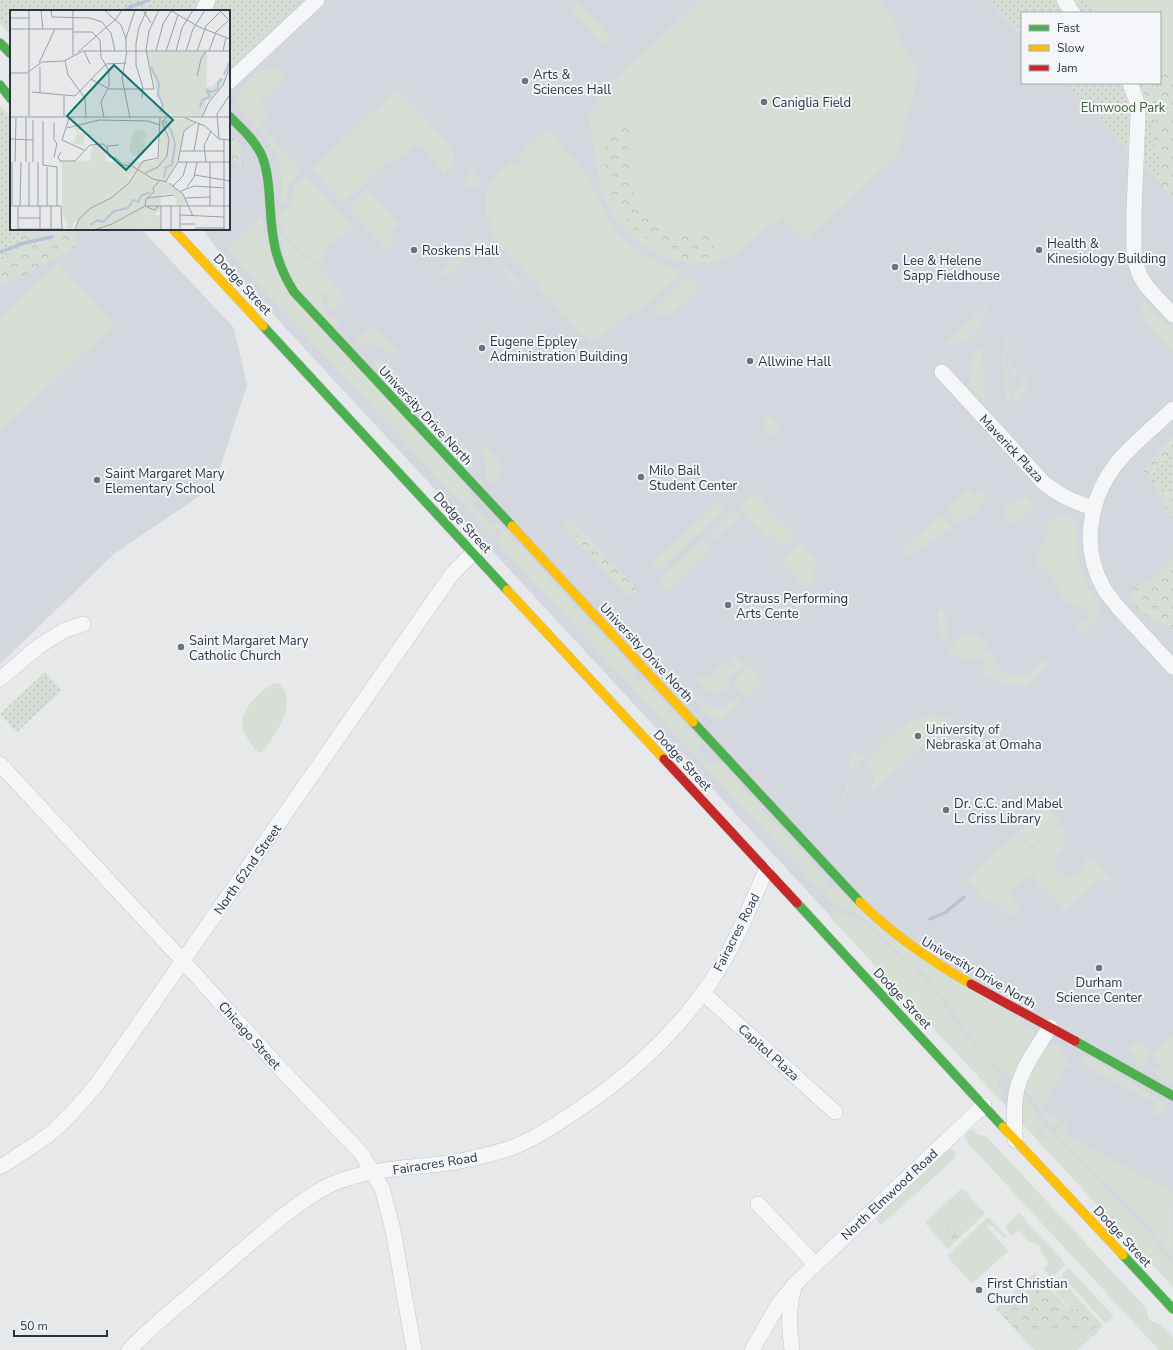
<svg xmlns="http://www.w3.org/2000/svg" width="1173" height="1350" viewBox="0 0 1173 1350" font-family="'Nunito Sans',sans-serif">
<defs>
<pattern id="forest-crowns" width="20" height="18" patternUnits="userSpaceOnUse"><rect width="20" height="18" fill="#d6ded6"/><path d="M2 6a3 3 0 1 1 6 0M12 15a3 3 0 1 1 6 0" fill="none" stroke="#b8bfb9"/></pattern>
<pattern id="park-dots" width="8" height="8" patternUnits="userSpaceOnUse"><rect width="8" height="8" fill="#d6ded6"/><path d="M2 2h.1M6 6h.1" fill="none" stroke="#b8bfb9" stroke-width="1.8" stroke-linecap="round"/></pattern>
</defs>
<rect width="100%" height="100%" fill="#e6e8ea"/>
<g fill="#d4d7dd">
<path d="M301,0H988L1022,36V83H1066L1173,197V1286L243,282L202,229H229V67Z"/>
<path d="M29,229H141L234,328L247,385L214,486L114,554L0,664V266Z"/>
</g>
<g fill="#d6ded6">
<path d="M700,0H878L893,16L903,48L918,69L914,92L906,120L898,154L804,241L782,217L775,224L773,222L734,256L707,263L680,262L660,256L629,235L611,213L600,187L588,116L603,91Z"/>
<path d="M1085,0H1173V197L1163,187L1142,83H1160V13H1094Z"/>
<path d="M577,1L611,38L604,45L574,13L573,6Z"/>
<path d="M262,65L269,70L276,67L286,78L259,103L268,114L259,125L302,170L289,183L286,201L282,205L280,202C281,193 283,181 281,171C279,158 271,144 262,133C256,124 234,107 237,96C240,87 257,75 262,65Z"/>
<path d="M398,89L453,148L452,150L455,159L451,165V171L447,169L446,171L447,173L444,174L425,149L415,145L404,154L381,168L344,202H342L311,169Z"/>
<path d="M546,130C553,130 562,143 563,148C569,154 576,159 580,165C591,179 596,196 604,211C619,241 648,262 680,270L676,277L637,313L635,310L620,321L597,340L587,341L586,339L587,337L585,334L583,336L566,318L568,316L566,314L563,315L551,302L553,300L550,297L548,299L537,287L539,285L537,282L535,284L522,270L524,268L521,265L519,267L506,253L508,251L505,248L503,250L492,238L494,236L491,233L490,219L493,216L491,213L487,216C481,185 490,181 511,162L517,167L523,162L518,156Z"/>
<path d="M471,167L480,179L477,187H467L465,185Z"/>
<path d="M303,177L307,178L353,226C343,241 321,239 323,263L321,264L300,250L284,235L280,216L290,205L295,185Z"/>
<path d="M367,189L399,224L389,233L396,240L387,249L347,208Z"/>
<path d="M261,216L266,241L475,498L470,503L498,532L493,537L466,508L467,507L464,503L462,504L437,477L226,249Z"/>
<path d="M280,234L298,252L325,271L345,299L331,312L327,305L328,296L325,293L321,295L324,308L328,313V315L329,317L338,319L339,322L338,325H336L332,323C307,296 286,280 281,241H283L281,240Z"/>
<path d="M479,238L522,284V289L520,291L502,271L505,268L497,260L495,262L480,245L444,278L440,272L476,239Z"/>
<path d="M58,263L115,325L0,431V317Z"/>
<path d="M687,277L693,280L702,288L666,318L652,310Z"/>
<path d="M1145,302L1173,331V352L1143,320L1145,317L1138,309Z"/>
<path d="M987,304C985,326 971,342 949,346L946,343Z"/>
<path d="M371,327C380,329 392,346 399,353L398,354L395,353L394,354L374,345L354,342Z"/>
<path d="M1006,338L1010,339L1008,349L1004,350L1008,378L1006,384L1008,387L1011,389V396L1009,402L1013,403L1016,390L1020,388L1022,382L1021,378L1017,374L1013,375L1010,370L1007,354L1015,369L1021,374L1029,379C1026,392 1020,402 1007,408L1003,353Z"/>
<path d="M982,348L985,400L970,385C973,372 965,354 982,348Z"/>
<path d="M376,359L398,372L399,375L394,381L454,445L461,442C469,445 477,461 472,469L371,362Z"/>
<path d="M767,415L770,416L779,427C778,432 772,435 768,437C766,435 766,433 766,430C763,422 762,422 767,415Z"/>
<path d="M482,443L503,466L493,484L490,485C482,473 489,459 480,444Z"/>
<path d="M968,489L974,496L981,490L988,496L975,513L957,524L946,510Z"/>
<path d="M752,494H755L757,495L796,537L783,548L770,534L766,537L751,520L733,536H732L750,519L739,507Z"/>
<path d="M1024,496L1035,505L1019,522L1015,524L1003,517L1004,509Z"/>
<path d="M717,503L720,505L724,511L661,568L659,569L652,563Z"/>
<path d="M734,511H736L741,517L714,540L709,534Z"/>
<path d="M940,515L953,528L908,557L903,549Z"/>
<path d="M1066,515L1072,517L1076,521L1077,548L1082,571L1089,589L1102,608L1092,625L1080,635L1078,632V627C1084,621 1091,620 1089,611C1081,604 1071,607 1064,599C1056,588 1052,569 1037,566V551C1048,544 1049,534 1046,522L1057,516Z"/>
<path d="M569,520H572L575,522L592,540L583,549L566,530L565,524Z"/>
<path d="M497,522L637,673L634,676L639,681L643,679L702,743L695,750L710,765H714L718,761L830,882L820,891L496,541L503,533L494,524Z"/>
<path d="M703,539H704L713,549L667,591L660,583L659,580Z"/>
<path d="M801,542L817,559L812,572V583L806,588L780,561Z"/>
<path d="M797,596L800,598L806,606L791,621L781,610L785,607L791,613L796,609L790,602Z"/>
<path d="M939,609L946,612L945,625L949,635L944,640C937,630 936,620 939,609Z"/>
<path d="M964,633L970,635L977,634L984,641L973,644L962,642L973,645L984,641L990,647C977,654 963,654 952,645L957,640L960,641L958,639Z"/>
<path d="M951,646C963,654 976,655 989,649L990,652C994,657 996,663 1000,668C1006,675 1022,677 1030,673C1036,669 1039,663 1044,659L1051,662L1026,687L1018,684L1011,687L983,675L985,666L983,658C970,661 957,658 947,650Z"/>
<path d="M734,654L744,665L727,680L731,685C725,692 716,695 707,691L696,679L701,674L706,679L724,662L730,669L735,665L729,658Z"/>
<path d="M749,666L763,681L746,697L732,682Z"/>
<path d="M275,683H279C281,686 283,689 285,691C291,707 281,726 272,738C269,744 266,749 260,753C255,751 253,747 250,742C246,737 242,729 242,722C241,710 263,687 275,683Z"/>
<path d="M689,687C705,706 714,716 737,698L741,702L720,721L717,718H710L687,690Z"/>
<path d="M930,715L945,718L953,717V718L871,794C874,777 877,775 864,762L910,720H920Z"/>
<path d="M888,733L890,734L849,772C849,783 850,794 841,803L840,802L845,793L851,755L855,753L864,755Z"/>
<path d="M1045,806L1060,822L1033,846L1019,831Z"/>
<path d="M1062,824L1063,826V850C1034,870 1088,895 1084,858L1091,857L1112,879V882L1110,884L1106,880L1101,878L1099,879L1065,911L1053,897L1041,886L1036,892L1034,890L1037,888L1035,886L1039,882L1032,874L1028,879L1026,877L1008,894L1019,908C1011,922 1005,910 996,905C993,903 988,902 985,900C979,896 977,889 973,885C971,883 967,882 965,881L1017,832L1031,848H1034Z"/>
<path d="M833,885L1035,1031L1018,1062L1012,1080L1009,1079L987,1054L972,1039L948,1003L926,976L862,918L856,914L837,908L823,894Z"/>
<path d="M833,910L860,920L924,979L939,997L970,1042L984,1056L1001,1076C997,1082 997,1085 1002,1091H1006L1004,1095L999,1099L829,916L834,918Z"/>
<path d="M1173,1035V1084L1149,1070L1151,1069L1158,1070L1161,1067L1152,1055Z"/>
<path d="M1137,1042L1143,1045L1150,1053C1148,1059 1144,1061 1142,1066L1136,1062C1136,1055 1133,1054 1128,1050L1134,1043Z"/>
<path d="M1052,1044L1059,1045L1073,1070L1065,1067L1042,1110L1060,1120L1052,1128L1033,1100L1024,1090C1027,1079 1042,1048 1052,1044Z"/>
<path d="M1085,1055L1166,1103L1164,1111L1159,1115L1154,1114L1152,1111L1156,1104L1080,1063Z"/>
<path d="M1023,1095L1044,1123V1126L1034,1135L1037,1139L1039,1138L1041,1140L1046,1136L1041,1131L1045,1128H1048L1066,1148L1125,1206L1151,1235L1173,1267V1287L1027,1129L1020,1117Z"/>
<path d="M1063,1122L1069,1125L1065,1134L1173,1193L1172,1228L1173,1261C1165,1249 1157,1236 1148,1225C1119,1192 1083,1164 1054,1131Z"/>
<path d="M974,1129L975,1134L987,1137L1146,1308L1149,1320L1161,1325L1173,1338V1350H1159L966,1141L965,1134Z"/>
<path d="M949,1149L953,1150L956,1153L955,1158L881,1225L877,1221L878,1216Z"/>
<path d="M962,1188L985,1213L948,1249L925,1223Z"/>
<path d="M1019,1213L1066,1264L1053,1277H1050L1043,1269L1049,1263L1042,1254L1039,1245L1030,1242L1019,1230L1012,1236L1005,1228L1006,1226Z"/>
<path d="M988,1217L1007,1237H1003L994,1227L989,1225L988,1226L984,1223L1008,1251L972,1284L947,1256Z"/>
<path d="M1069,1268L1114,1317L1106,1324L1061,1275Z"/>
<path d="M1034,1274L1037,1275L1068,1308L1069,1307L1053,1290L1055,1287L1054,1282L1059,1277L1103,1326L1078,1350H1034L996,1309Z"/>
</g>
<g fill="url(#forest-crowns)">
<path d="M1163,70L1173,72V198L1144,166L1146,109L1144,92L1145,83H1160V71Z"/>
<path d="M623,124C625,126 629,126 629,130C630,134 628,140 628,145C628,156 628,167 630,178C633,194 642,220 659,226C668,229 678,233 688,234C692,234 696,233 700,234C705,235 710,238 712,242C716,247 713,255 708,257C696,262 680,257 670,252C630,232 605,204 604,158C604,143 607,128 623,124Z"/>
<path d="M229,132L244,150L241,152C239,158 240,163 244,168L243,170L229,155Z"/>
<path d="M0,174L11,175V229H73L76,235V245L68,253L39,266L24,277L0,286Z"/>
<path d="M1173,436V518L1144,471L1149,462Z"/>
<path d="M583,530L638,590L631,597L628,596L574,538Z"/>
<path d="M1173,558V628C1154,621 1139,616 1129,597L1134,587L1151,581Z"/>
<circle cx="951" cy="1234" r="7"/>
<path d="M1038,1289L1044,1290C1051,1297 1058,1309 1067,1310C1070,1311 1074,1309 1077,1309C1090,1309 1094,1322 1098,1332L1094,1336L1085,1335L1076,1330L1063,1326L1056,1328H1046C1041,1338 1028,1330 1019,1333L996,1309L1010,1296L1017,1295L1023,1302L1028,1297Z"/>
</g>
<g fill="url(#park-dots)">
<path d="M0,0H301L229,67V11H11V35L0,23Z"/>
<path d="M988,0H1085L1094,13H1022V36Z"/>
<path d="M1066,83H1142L1163,187Z"/>
<path d="M0,106L11,118V229H29L0,266Z"/>
<path d="M1173,451V500L1149,473Z"/>
<path d="M45,672L62,690L17,732L0,714Z"/>
</g>
<g fill="none" stroke-linecap="round" stroke-linejoin="round">
<g stroke="#b4c4d5" stroke-width="3.5">
<path d="M125,11L130,7L149,0"/>
<path d="M0,252L24,243L52,237"/>
<path d="M930,919L946,912L964,897"/>
</g>
<g stroke="#c4c6c8" stroke-width="16">
<g id="street">
<path d="M1064,0L1073,13"/>
<path d="M203,11L208,0"/>
<path d="M229,82L317,0"/>
<path d="M1130,83L1136,99L1138,116L1134,212V258L1140,276L1147,287L1173,315"/>
<path d="M942,372L1044,483C1061,496 1073,502 1094,508"/>
<path d="M1173,409C1154,427 1132,444 1116,464C1089,499 1081,547 1103,587C1112,602 1124,614 1136,627C1148,640 1161,654 1173,667"/>
<path d="M0,679L39,646L63,631L83,624"/>
<path d="M0,764L183,961L277,1065L361,1153L382,1188L393,1230L414,1350"/>
<path d="M703,993L835,1112"/>
<path d="M1015,1140C1015,1125 1013,1109 1016,1094C1020,1070 1037,1048 1050,1027"/>
<path d="M0,1167C16,1157 32,1147 47,1136C66,1121 82,1102 97,1084L452,574L474,552"/>
<path d="M758,1204L815,1264"/>
<path d="M129,1350C155,1322 188,1298 217,1272C240,1252 263,1232 287,1213C303,1201 319,1189 337,1182C369,1169 406,1168 440,1164C462,1162 484,1156 505,1150C527,1143 546,1131 564,1119C624,1081 679,1032 717,972C737,940 751,904 766,870"/>
<path d="M752,1350L779,1303L795,1284L984,1105"/>
<path d="M792,1350C789,1328 788,1309 794,1287"/>
</g>
</g>
<g stroke="#c4c6c8" stroke-width="10">
<g id="fast">
<path d="M0,43L11,54"/>
<path d="M0,85L11,99"/>
<path d="M229,116C241,128 255,140 262,156C268,171 269,189 270,205C272,239 275,262 294,292L512,526"/>
<path d="M263,326L507,590"/>
<path d="M693,722L860,902"/>
<path d="M797,903L1003,1127"/>
<path d="M1075,1041L1173,1096"/>
<path d="M1123,1255L1173,1309"/>
</g>
</g>
<g stroke="#c4c6c8" stroke-width="10">
<g id="slow">
<path d="M173,229L263,326"/>
<path d="M512,526L693,722"/>
<path d="M507,590L664,759"/>
<path d="M860,902C893,935 931,961 971,984"/>
<path d="M1003,1127L1123,1255"/>
</g>
</g>
<g stroke="#c4c6c8" stroke-width="10">
<g id="jam">
<path d="M664,759L797,903"/>
<path d="M971,984L1075,1041"/>
</g>
</g>
<use href="#street" stroke="#f5f6f7" stroke-width="15"/>
<use href="#fast" stroke="#4caf50" stroke-width="9"/>
<use href="#slow" stroke="#ffc107" stroke-width="9"/>
<use href="#jam" stroke="#c62828" stroke-width="9"/>
</g>
<g fill="#6c737f" stroke="#f4f6f9" stroke-width="1.5">
<circle cx="525" cy="81" r="4"/>
<circle cx="764" cy="102" r="4"/>
<circle cx="414" cy="250" r="4"/>
<circle cx="1039" cy="250" r="4"/>
<circle cx="895" cy="267" r="4"/>
<circle cx="482" cy="348" r="4"/>
<circle cx="750" cy="361" r="4"/>
<circle cx="641" cy="477" r="4"/>
<circle cx="97" cy="480" r="4"/>
<circle cx="728" cy="605" r="4"/>
<circle cx="181" cy="647" r="4"/>
<circle cx="918" cy="736" r="4"/>
<circle cx="946" cy="810" r="4"/>
<circle cx="1099" cy="968" r="4"/>
<circle cx="979" cy="1290" r="4"/>
</g>
<g text-anchor="middle" stroke-width="4" stroke-linejoin="round" paint-order="stroke">
<g font-size="13" fill="#2b3445" stroke="#f4f6f9" text-anchor="start">
<text x="533" y="79">Arts &amp;<tspan x="533" dy="15">Sciences Hall</tspan></text>
<text x="772" y="107">Caniglia Field</text>
<text x="1047" y="248">Health &amp;<tspan x="1047" dy="15">Kinesiology Building</tspan></text>
<text x="422" y="255">Roskens Hall</text>
<text x="903" y="265">Lee &amp; Helene<tspan x="903" dy="15">Sapp Fieldhouse</tspan></text>
<text x="490" y="346">Eugene Eppley<tspan x="490" dy="15">Administration Building</tspan></text>
<text x="758" y="366">Allwine Hall</text>
<text x="649" y="475">Milo Bail<tspan x="649" dy="15">Student Center</tspan></text>
<text x="105" y="478">Saint Margaret Mary<tspan x="105" dy="15">Elementary School</tspan></text>
<text x="736" y="603">Strauss Performing<tspan x="736" dy="15">Arts Cente</tspan></text>
<text x="189" y="645">Saint Margaret Mary<tspan x="189" dy="15">Catholic Church</tspan></text>
<text x="926" y="734">University of<tspan x="926" dy="15">Nebraska at Omaha</tspan></text>
<text x="954" y="808">Dr. C.C. and Mabel<tspan x="954" dy="15">L. Criss Library</tspan></text>
<text x="1099" y="987" text-anchor="middle">Durham<tspan x="1099" dy="15">Science Center</tspan></text>
<text x="987" y="1288">First Christian<tspan x="987" dy="15">Church</tspan></text>
</g>
<g font-size="13" fill="#3f6138" stroke="#f4f6f9">
<text x="1123" y="112">Elmwood Park</text>
</g>
<g font-size="13" fill="#2b3445" stroke="#f4f6f9">
<text transform="translate(243 284) rotate(47)" y="5">Dodge Street</text>
<text transform="translate(426 415) rotate(47)" y="5">University Drive North</text>
<text transform="translate(1012 448) rotate(47)" y="5">Maverick Plaza</text>
<text transform="translate(463 522) rotate(47)" y="5">Dodge Street</text>
<text transform="translate(647 652) rotate(47)" y="5">University Drive North</text>
<text transform="translate(683 760) rotate(47)" y="5">Dodge Street</text>
<text transform="translate(247 869) rotate(-55)" y="5">North 62nd Street</text>
<text transform="translate(736 932) rotate(-63)" y="5">Fairacres Road</text>
<text transform="translate(979 972) rotate(30)" y="5">University Drive North</text>
<text transform="translate(903 998) rotate(47)" y="5">Dodge Street</text>
<text transform="translate(250 1035) rotate(48)" y="5">Chicago Street</text>
<text transform="translate(769 1052) rotate(42)" y="5">Capitol Plaza</text>
<text transform="translate(435 1163) rotate(-9)" y="5">Fairacres Road</text>
<text transform="translate(889 1194) rotate(-43)" y="5">North Elmwood Road</text>
<text transform="translate(1123 1236) rotate(47)" y="5">Dodge Street</text>
</g>
</g>
<g transform="translate(10 10)">
<rect width="220" height="220" fill="#e6e8ea"/>
<path d="M72,116L68,123L75,124L74,132L73,135L63,134L67,123L64,118ZM133,118V121L137,123L135,128H131L135,132L134,143L126,147L120,142V135L124,121L133,120ZM52,152H108L127,160L70,210H76L82,220H66L69,212L66,210L60,220H56L57,212L52,205ZM133,199L146,220H85Z" fill="#d6ded6"/>
<path d="M210,67L215,68L214,72L200,89L196,90L195,76L202,77ZM92,135V139L96,140V152H110L113,156L105,158L103,153L94,155L89,152L84,154L57,152L54,167L56,174L53,176L52,153L47,152L80,151L82,136ZM75,162L79,167L82,164H96L82,167L84,170L76,175L75,183L68,185L72,181L66,182L67,172ZM115,168L119,169L102,186L76,200L80,193L101,185L97,182L99,178L104,172ZM82,185L76,195L71,196L70,192L69,197L66,193L67,188Z" fill="#d6ded6"/>
<path d="M137,42H197L196,97L191,106L152,105L150,89L148,87L144,88L147,84ZM176,109L183,112L174,121L169,146L157,172L171,182L178,194L167,195L164,184H151L150,201L146,202V205H150V220H146L134,199L85,220L78,216L76,210H67L75,200L100,186V179L121,168L127,160L108,152L144,151L149,148L151,110ZM82,137L96,140V152H82Z" fill="#d6ded6"/>
<path fill="none" stroke="#b4c4d5" stroke-width="2" d="M141,57L149,73L148,85L153,95L150,102M214,65L220,51M190,97L192,90L200,87L197,80L202,82L208,79V73L212,69M154,168L156,157L162,155L165,134L161,120L154,111M80,215L88,210L93,212L104,201L118,198L123,190L128,192L131,186L140,182"/>
<path fill="none" stroke="#9ba0a8" stroke-width="1" d="M31,0L33,19M41,0L42,7L80,8L92,12L101,23L105,41M63,0V45M94,0L111,15L116,29V41M133,0L141,13M160,0L189,17L220,29M209,0L218,9M0,8H19M0,19H63M63,22H82L90,30L91,47L99,61V76L91,92L94,108M116,28L125,0M74,41L80,54M117,41L112,68L120,108M146,41L153,14L161,1M156,41L168,5M166,41L172,18L183,0M176,41L183,19L195,0M187,41L196,16L212,0M199,41L206,22L220,9M213,41L216,27M68,42L106,9L112,0M55,51L58,65L75,88L76,108M29,53L45,19M0,63H17L32,52L54,51L73,41H220M187,66L191,49L196,41M81,69L99,79H144L136,40L139,21L149,0M22,82L65,86L96,54L116,53M30,82V57M54,86V106M132,88L133,78L126,55V33L129,17L137,0M19,106V0M0,107H220M192,107L199,92L213,75L220,57M59,108L52,130L74,140M175,108L195,116L209,129L220,130M23,110V152M33,111V155L47,157V196M57,118L89,110L138,111L150,115M0,129L23,130M44,129L47,134L44,147M44,129V113M209,129L207,104L219,86M214,130V220M97,136L109,135M171,141H214M184,141L189,113M51,142L48,147L50,151H65L80,135L93,134L97,137L99,147L106,148L113,155L122,156L143,169L157,172M2,152V196H51L52,220M5,152L6,108M16,152V108M168,152H220M196,152L194,136L201,121M200,152V196M220,152V84M135,163L148,157L157,146L159,129L152,112L156,108M185,165L220,171M156,171L168,152L174,121L186,112M159,173L173,184L183,206M163,176L173,166L177,152M177,177L184,167L187,152M171,181L184,176L214,178M137,188L164,185M176,188L200,187M10,196L11,152M19,196V152M28,196V152M37,196V157M135,196L136,189L144,182L143,178L150,170M161,196V220M170,196V220M137,197L144,200L149,196M170,205L214,207M8,208H30M170,214H185M185,218H214M8,219H52M41,219V196M8,220V196M30,220V196M65,220L69,209L81,198L101,188L119,173L133,151L148,148L150,108M84,220L102,214L135,196H151M151,220V196H220"/>
<path fill="#0f766e" fill-opacity="0.15" stroke="#0f766e" stroke-width="2" d="M104,55L163,110L116,160L57,106Z"/>
<rect width="220" height="220" fill="none" stroke="#2b3445" stroke-width="2"/>
</g>
<rect x="1021" y="12" width="140" height="72" fill="#f4f6f9" stroke="#a4a8b1"/>
<rect x="1029" y="25" width="20" height="6" fill="#4caf50" stroke="#a4a8b1"/>
<text x="1057" y="32" font-size="12" fill="#2b3445">Fast</text>
<rect x="1029" y="45" width="20" height="6" fill="#ffc107" stroke="#a4a8b1"/>
<text x="1057" y="52" font-size="12" fill="#2b3445">Slow</text>
<rect x="1029" y="65" width="20" height="6" fill="#c62828" stroke="#a4a8b1"/>
<text x="1057" y="72" font-size="12" fill="#2b3445">Jam</text>
<path d="M14 1330v6h93v-6" fill="none" stroke="#2b3445" stroke-width="2"/>
<text x="20" y="1330" font-size="12" fill="#2b3445" stroke="#f4f6f9" stroke-width="3" paint-order="stroke">50 m</text>
</svg>
